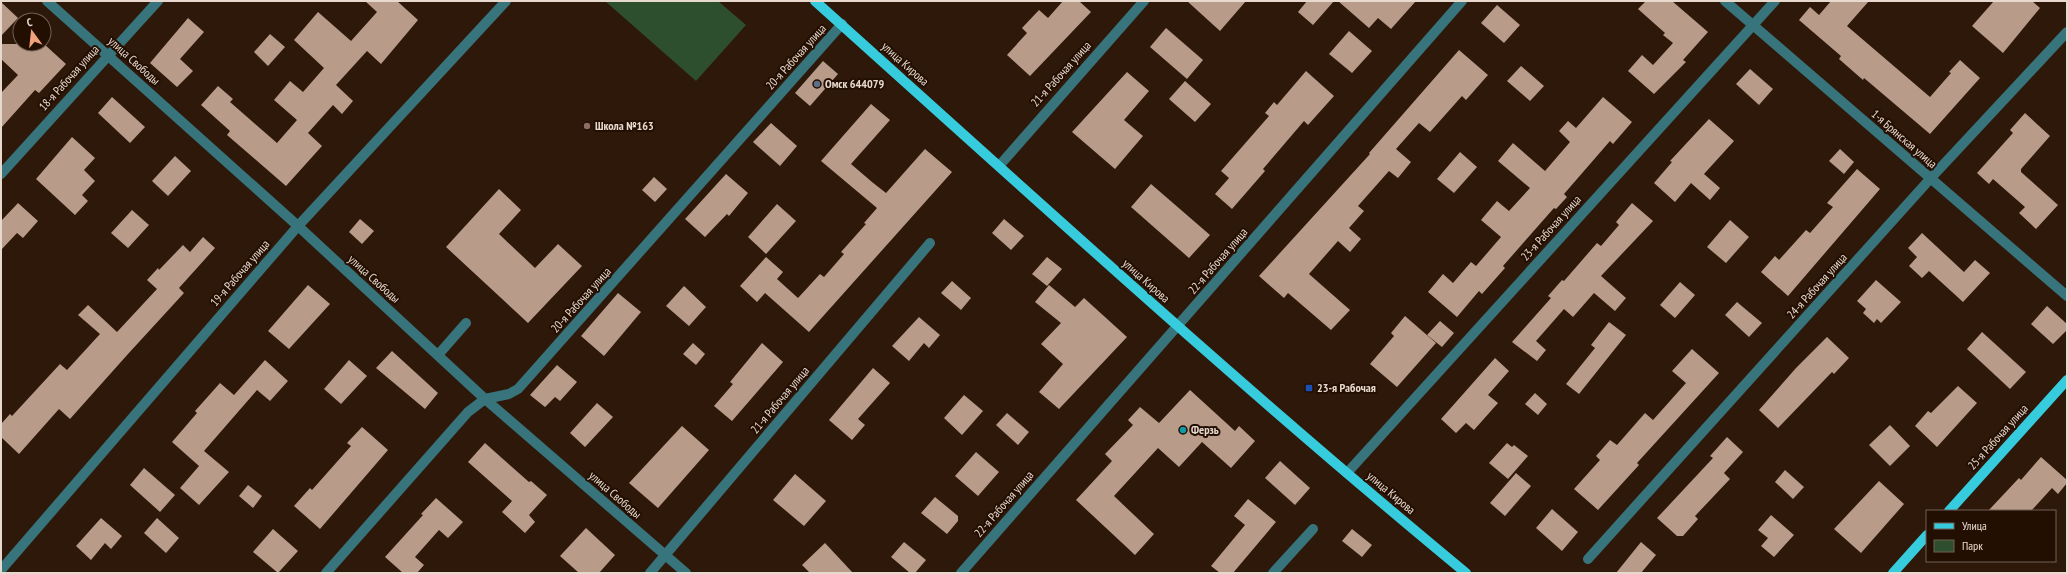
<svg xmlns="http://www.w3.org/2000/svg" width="2068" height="574" viewBox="0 0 2068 574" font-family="'PT Sans Narrow',sans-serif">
<rect width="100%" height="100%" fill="#2e1809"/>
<path fill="#2d4f2d" d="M605,1H718L746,25L696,81Z"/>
<g fill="#b89b89">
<path d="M365,1H397L418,20L381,64L367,51L336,85L353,101L342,114L333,105L308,133L322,146L286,186L227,135L230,131L201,105L218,86L233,99L230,102L277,143L297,120L274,100L290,81L303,92L324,68L294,40L318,12L351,41L377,12Z"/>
<path d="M1063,1H1079L1091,12L1030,76L1007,55L1027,33L1022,28L1039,10L1048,18Z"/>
<path d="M1187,1H1246L1220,31Z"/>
<path d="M1307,1H1334L1313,25L1298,12Z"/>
<path d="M1338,1H1416L1391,29L1378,18L1369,28Z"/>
<path d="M1646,1H1672L1708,32L1683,60L1686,62L1654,94L1628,71L1642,55L1653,65L1673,43L1663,35L1665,33L1638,9Z"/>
<path d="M1831,1H1869L1847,26L1930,97L1951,73L1949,72L1960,60L1980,78L1930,134L1864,78L1863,80L1839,59L1841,56L1799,20L1810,7L1819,15Z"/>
<path d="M1994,1H2032L2040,8L2003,53L1972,26Z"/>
<path d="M1,2L18,18L1,36Z"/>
<path d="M1497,5L1520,25L1504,43L1481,23Z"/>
<path d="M188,18L204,32L180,59L193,71L177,87L150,63Z"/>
<path d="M1166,28L1203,60L1187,79L1150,47Z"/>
<path d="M1349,31L1372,51L1352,73L1329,54Z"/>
<path d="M270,34L285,47L268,66L254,52Z"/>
<path d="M1,44H44L66,64L39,93L35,90L1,128V93L18,75L1,59Z"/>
<path d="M1459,50L1488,75L1466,100L1462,96L1430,132L1419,123L1396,149L1411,162L1398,178L1389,171L1358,206L1364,211L1349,228L1361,239L1350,252L1338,241L1309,274L1350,310L1331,330L1288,293L1284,298L1259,276L1370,154L1369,153Z"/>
<path d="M823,61L838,74L810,106L795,93Z"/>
<path d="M1521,66L1544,86L1530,101L1507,81Z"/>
<path d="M1750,69L1773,89L1759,105L1736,84Z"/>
<path d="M1306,71L1334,96L1308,125L1304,121L1263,169L1265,171L1232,209L1215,194L1229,178L1221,171L1269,116L1265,113L1274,102L1277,105Z"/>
<path d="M1127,72L1149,91L1124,120L1143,136L1115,169L1072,132Z"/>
<path d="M1185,81L1211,104L1195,122L1169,99Z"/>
<path d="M112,97L145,127L130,143L98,113Z"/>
<path d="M1603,97L1632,122L1613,144L1610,141L1564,194L1567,197L1556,209L1554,208L1503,266L1505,268L1482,294L1479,291L1457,317L1428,292L1443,274L1453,283L1471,262L1476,266L1501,237L1481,220L1497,201L1509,211L1530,188L1498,161L1513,143L1545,171L1570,142L1559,131L1568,121L1576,128Z"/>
<path d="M871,104L890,120L851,164L872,182L886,193L925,149L952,172L809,332L765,293L757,302L740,286L766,257L783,272L777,279L798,298L820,274L824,277L844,254L841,252L866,224L864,223L877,208L821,161Z"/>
<path d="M2025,113L2050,136L2021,169V172L2058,205L2036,229L2019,213L2025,207L1993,179L1989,184L1977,173L2013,133L2010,130Z"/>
<path d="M1709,119L1734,141L1704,174L1720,188L1710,200L1691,183L1675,202L1654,183L1672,162L1670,161Z"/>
<path d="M771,123L797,146L780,166L753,142Z"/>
<path d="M72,137L95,158L84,170L95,181L82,195L88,201L75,215L36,179Z"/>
<path d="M1840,149L1854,162L1844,174L1829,161Z"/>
<path d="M1460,152L1477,167L1454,193L1437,179Z"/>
<path d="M175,156L191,171L168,196L152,181Z"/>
<path d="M1857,169L1880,189L1788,296L1761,272L1775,256L1779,260L1806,230L1810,233L1833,207L1827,203Z"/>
<path d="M726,174L748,193L729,216L727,214L705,237L685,219Z"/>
<path d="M654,177L667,189L655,202L642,190Z"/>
<path d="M1151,184L1210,235L1189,258L1131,207Z"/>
<path d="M499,189L521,210L499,234L535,268L558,244L582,266L528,323L446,247Z"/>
<path d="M18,203L38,221L23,238L17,233L1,250V221Z"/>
<path d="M1632,203L1653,221L1601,276L1626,298L1615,311L1594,293L1573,317L1564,309L1536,341L1546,350L1537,361L1512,342L1551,298L1548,296L1562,280L1564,281L1597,243L1601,246L1619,225L1616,222Z"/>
<path d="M777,204L796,221L766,254L748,237Z"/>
<path d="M132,210L149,225L128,248L111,233Z"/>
<path d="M360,219L374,231L362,244L349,232Z"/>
<path d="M1004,219L1024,236L1011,250L992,233Z"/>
<path d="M1730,220L1749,237L1726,263L1707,247Z"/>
<path d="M1922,233L1964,272L1975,260L1990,273L1963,302L1929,271L1922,278L1909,266L1917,257L1908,248Z"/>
<path d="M203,237L215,248L179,288L184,293L128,354L70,419L59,409L19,454L1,437V424L10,414L12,416L60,364L67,370L100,334L78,315L88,305L117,332L157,289L147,280L158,268L159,270L183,245L190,252Z"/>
<path d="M1047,257L1062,269L1047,286L1032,274Z"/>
<path d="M1876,280L1901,302L1881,323L1877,319L1874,323L1863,313L1866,309L1857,301Z"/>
<path d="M952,281L971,298L961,310L941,293Z"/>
<path d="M1680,282L1695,295L1675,318L1660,305Z"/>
<path d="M308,285L330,304L289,349L268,331Z"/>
<path d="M1049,285L1075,307L1084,298L1127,337L1059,409L1039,392L1063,364L1041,344L1061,323L1035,302Z"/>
<path d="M684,286L706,307L689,326L666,306Z"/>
<path d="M618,293L641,312L604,356L581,336Z"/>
<path d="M1737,302L1762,323L1749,337L1725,315Z"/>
<path d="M2047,306L2067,324V330L2053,344L2031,324Z"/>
<path d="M1405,316L1436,343L1397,387L1370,364L1394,336L1391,333Z"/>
<path d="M919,317L940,335L929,348L924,343L909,361L892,346Z"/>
<path d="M1440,321L1454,333L1442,347L1427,335Z"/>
<path d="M1609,322L1626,335L1579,394L1566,384L1595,348L1591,345Z"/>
<path d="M1982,332L2026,372L2010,389L1967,349Z"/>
<path d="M1827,337L1849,358L1834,374L1832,372L1778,428L1759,410L1796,368Z"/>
<path d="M693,343L705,354L696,365L683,354Z"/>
<path d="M762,343L783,362L732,421L714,406L733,384L730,382Z"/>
<path d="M1692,349L1719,373L1637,463L1639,465L1598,510L1574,489L1600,460L1596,456L1610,440L1617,445L1645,413L1653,420L1686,383L1672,371Z"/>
<path d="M392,351L438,393L425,409L376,368Z"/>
<path d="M1495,358L1509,371L1488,395L1498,403L1474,430L1466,423L1456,433L1441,419Z"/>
<path d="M265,360L288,381L270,401L257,390L204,451L229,472L199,505L180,488L199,466L172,442L197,413L195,411L220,383L234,395Z"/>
<path d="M349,360L367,376L341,404L324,389Z"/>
<path d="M557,365L577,382L560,401L555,397L545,407L530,395Z"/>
<path d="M873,368L890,383L858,419L865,425L852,440L829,420Z"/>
<path d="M1958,386L1977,403L1937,447L1915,426L1928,411L1931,413Z"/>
<path d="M1190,390L1235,431L1239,426L1255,441L1231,468L1202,442L1179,467L1158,448L1114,496L1154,534L1135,555L1076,500L1112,461L1105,454L1133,425L1128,420L1140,407L1159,423Z"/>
<path d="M1535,393L1547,404L1538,415L1525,404Z"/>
<path d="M964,395L983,411L962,435L944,418Z"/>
<path d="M597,403L613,417L585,447L570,433Z"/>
<path d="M1007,413L1029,432L1018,445L996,425Z"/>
<path d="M1890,425L1910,446L1890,466L1869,445Z"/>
<path d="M682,426L709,450L658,508L629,483Z"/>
<path d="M362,427L388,450L320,529L294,506L310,488L312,490L351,446L347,443Z"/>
<path d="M1727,437L1743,452L1724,473L1730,479L1695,516L1698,519L1683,536H1677L1657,518L1713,458L1710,456Z"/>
<path d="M485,443L529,482L531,481L547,495L529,515L535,522L525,533L502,512L512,501L468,462Z"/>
<path d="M1507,443L1512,447L1514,445L1528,456L1508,479L1489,463Z"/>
<path d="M976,452L999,472L978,496L955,476Z"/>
<path d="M2041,457L2067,480V483L2058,494L2052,488L2031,511H1988L2019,478L2021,480Z"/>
<path d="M1280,461L1310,488L1295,505L1265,478Z"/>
<path d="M144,468L175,495L160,512L130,485Z"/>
<path d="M1785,470L1804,487L1793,499L1775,482Z"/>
<path d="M1516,473L1531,486L1505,516L1490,503Z"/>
<path d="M795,474L826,501L804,526L773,500Z"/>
<path d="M1879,481L1904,504L1861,553L1834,529Z"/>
<path d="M248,485L262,496L253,508L239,496Z"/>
<path d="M935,497L958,516V521L947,534L921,513Z"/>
<path d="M436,498L463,522L448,538L439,530L415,557L424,565L417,573H403L385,557L423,515L421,514Z"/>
<path d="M1248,499L1276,522L1233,573H1220L1211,566L1245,525L1234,516Z"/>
<path d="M1552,509L1578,532L1562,551L1536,528Z"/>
<path d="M1771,515L1794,535L1774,557L1761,546L1768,538L1758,530Z"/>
<path d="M101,518L122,536L111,549L105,543L91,560L76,546Z"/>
<path d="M157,518L179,538L166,553L144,533Z"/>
<path d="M586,528L615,555L599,573H579L560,556Z"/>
<path d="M273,529L298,551L278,573L253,552Z"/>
<path d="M1352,529L1372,545L1362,557L1342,541Z"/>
<path d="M904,542L926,560L915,573H910L891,557Z"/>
<path d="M1641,542L1656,555L1641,573H1616Z"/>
<path d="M825,543L853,573H810L802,565Z"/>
</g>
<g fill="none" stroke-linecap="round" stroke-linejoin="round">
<g stroke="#37747c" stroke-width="10">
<path d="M47,1L298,226L485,399L686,573"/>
<path d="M1725,1L2067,296"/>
<path d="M999,166L1144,1"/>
<path d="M1,174L158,1"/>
<path d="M438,355L466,323"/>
<path d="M1347,473L1775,1"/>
<path d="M1588,559L1930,179L2067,32"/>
<path d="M1,570L298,226L506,1"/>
<path d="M326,573L468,412L485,399L509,394L518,389L842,24"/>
<path d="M650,573L930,243"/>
<path d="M961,573L1462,1"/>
<path d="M1273,573L1313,529"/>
</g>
<g stroke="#37ccdd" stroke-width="10">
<path d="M815,1C1030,194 1243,389 1466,573"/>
<path d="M1949,511L2067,380"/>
<path d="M1893,573L1927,535"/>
</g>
</g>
<circle fill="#5c6f8a" stroke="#230f02" stroke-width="1.5" cx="817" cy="84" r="4"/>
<circle fill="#8d6e63" stroke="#230f02" stroke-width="1.5" cx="587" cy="126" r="4"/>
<rect fill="#1a4fb4" stroke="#230f02" stroke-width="1.5" x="1305" y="384" width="8" height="8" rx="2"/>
<circle fill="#0f9aa8" stroke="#230f02" stroke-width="1.5" cx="1183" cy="430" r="4"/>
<g text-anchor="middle" stroke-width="4" stroke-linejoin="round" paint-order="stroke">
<g font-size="12" fill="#e8d9cf" stroke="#230f02">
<text transform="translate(796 57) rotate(-48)" y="4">20-я Рабочая улица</text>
<text transform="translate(134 61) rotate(42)" y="4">улица Свободы</text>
<text transform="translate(905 64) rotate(42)" y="4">улица Кирова</text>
<text transform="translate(1061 74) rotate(-48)" y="4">21-я Рабочая улица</text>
<text transform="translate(69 78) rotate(-48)" y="4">18-я Рабочая улица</text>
<text transform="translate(1904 139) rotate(41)" y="4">1-я Брянская улица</text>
<text transform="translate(1551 228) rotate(-48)" y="4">23-я Рабочая улица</text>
<text transform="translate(1218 261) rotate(-49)" y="4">22-я Рабочая улица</text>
<text transform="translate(240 273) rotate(-49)" y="4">19-я Рабочая улица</text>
<text transform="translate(374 279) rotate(42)" y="4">улица Свободы</text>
<text transform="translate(1146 281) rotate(42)" y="4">улица Кирова</text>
<text transform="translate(1817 286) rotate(-48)" y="4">24-я Рабочая улица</text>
<text transform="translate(581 300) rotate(-48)" y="4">20-я Рабочая улица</text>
<text transform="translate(780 400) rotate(-50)" y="4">21-я Рабочая улица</text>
<text transform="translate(1998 437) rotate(-48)" y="4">25-я Рабочая улица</text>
<text transform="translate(1391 493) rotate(40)" y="4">улица Кирова</text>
<text transform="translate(615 495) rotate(41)" y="4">улица Свободы</text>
<text transform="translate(1004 504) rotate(-49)" y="4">22-я Рабочая улица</text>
</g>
<g font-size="12" font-weight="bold" fill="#e8d9cf" stroke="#230f02" text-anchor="start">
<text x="825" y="88">Омск 644079</text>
<text x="595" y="130">Школа №163</text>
<text x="1317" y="392">23-я Рабочая</text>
<text x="1191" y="434">Ферзь</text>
</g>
</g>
<rect width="2068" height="574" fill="none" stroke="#e8d9cf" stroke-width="4"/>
<rect x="1926" y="510" width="130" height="52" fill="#230f02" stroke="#726054"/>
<rect x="1934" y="523" width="20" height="6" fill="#37ccdd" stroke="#726054"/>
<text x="1962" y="530" font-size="12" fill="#e8d9cf">Улица</text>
<rect x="1934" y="540" width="20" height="12" fill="#2d4f2d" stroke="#726054"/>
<text x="1962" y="550" font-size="12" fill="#e8d9cf">Парк</text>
<g transform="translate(32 32) rotate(345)"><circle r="19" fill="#230f02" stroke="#726054"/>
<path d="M0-3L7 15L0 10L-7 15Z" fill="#f1a17c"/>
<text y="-6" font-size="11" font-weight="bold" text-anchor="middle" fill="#e8d9cf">С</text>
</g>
</svg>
